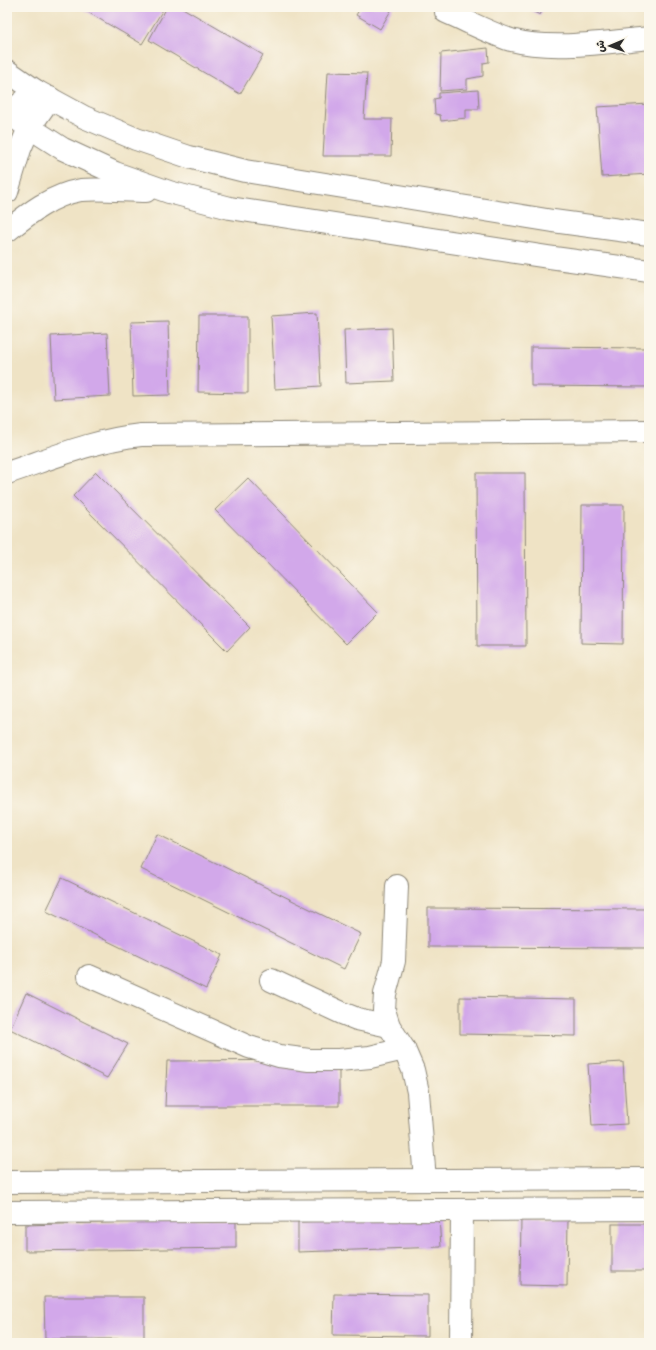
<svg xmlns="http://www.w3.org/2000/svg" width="656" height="1350" viewBox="0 0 656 1350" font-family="Pangolin,'Playpen Sans Arabic',sans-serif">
<rect width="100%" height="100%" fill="#fbf7ec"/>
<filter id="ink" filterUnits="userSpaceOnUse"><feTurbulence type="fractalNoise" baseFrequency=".025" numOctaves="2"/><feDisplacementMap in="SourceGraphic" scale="8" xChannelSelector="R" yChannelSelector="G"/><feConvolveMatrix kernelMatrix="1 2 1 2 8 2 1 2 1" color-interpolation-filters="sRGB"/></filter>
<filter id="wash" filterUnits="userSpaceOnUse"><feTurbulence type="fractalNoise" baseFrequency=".012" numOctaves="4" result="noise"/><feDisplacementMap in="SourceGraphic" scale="16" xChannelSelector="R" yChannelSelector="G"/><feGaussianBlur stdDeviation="0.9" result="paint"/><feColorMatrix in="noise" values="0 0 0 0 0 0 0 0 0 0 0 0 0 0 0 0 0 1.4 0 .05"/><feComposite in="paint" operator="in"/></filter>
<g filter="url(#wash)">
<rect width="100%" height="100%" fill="#efe3c5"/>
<g id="blocks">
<g fill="#d2a8ea">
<path d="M79,7H162L164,8L142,44Z"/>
<path d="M167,7H181L263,55L240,94L149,40Z"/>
<path d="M361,7H393L380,29L356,15Z"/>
<path d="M524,7H544L540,15Z"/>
<path d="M488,48L489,62L483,63V76L467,79V89L440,91L441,53Z"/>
<path d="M328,72L367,73L364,119H392L391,156H323Z"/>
<path d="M478,90L479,109H466V118L441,121L440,115L435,114L434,99L439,98V93Z"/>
<path d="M649,104V174L602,177L597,107Z"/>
<path d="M317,313L321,386L275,389L271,316Z"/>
<path d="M199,316H248V393L198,392Z"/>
<path d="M168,321L170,395L133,396L131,322Z"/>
<path d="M392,328L394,381L346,383L344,330Z"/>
<path d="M107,333L110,396L54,399L51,336Z"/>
<path d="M531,347L649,348V387L531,386Z"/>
<path d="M96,472L250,627L227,651L73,496Z"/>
<path d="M476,473H525L526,646H477Z"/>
<path d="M248,478L378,612L346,644L215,510Z"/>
<path d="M582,505H624L623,644L581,643Z"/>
<path d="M157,834L361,934L344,969L141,869Z"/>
<path d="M62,878L222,955L206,989L46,911Z"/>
<path d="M428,908L649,909V948L428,947Z"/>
<path d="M26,993L128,1044L107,1078L10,1029Z"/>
<path d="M460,997L576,999V1036L460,1034Z"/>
<path d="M339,1060V1106H165L167,1061Z"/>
<path d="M623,1062L627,1124L592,1126L588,1064Z"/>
<path d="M439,1217L441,1247L298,1252V1222Z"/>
<path d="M521,1218H568L567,1286L520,1285Z"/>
<path d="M236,1219V1248L25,1251V1225Z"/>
<rect x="612" y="1224" width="37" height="47"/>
<path d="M334,1294L428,1295V1336L333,1335Z"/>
<path d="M44,1297H144V1339H45Z"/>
</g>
</g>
</g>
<g filter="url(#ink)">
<use href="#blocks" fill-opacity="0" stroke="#8d8778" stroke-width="1"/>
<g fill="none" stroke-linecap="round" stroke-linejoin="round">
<g stroke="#8d8778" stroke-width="24">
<g id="minor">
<path d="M446,12C467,21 489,33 511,40C552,51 607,42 649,38"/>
<path d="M7,115L36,91"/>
<path d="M7,192L20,149L29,128L50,98"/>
<path d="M7,473C52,458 94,440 141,435L649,431"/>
<path d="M397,886L394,961L385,994L384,1010L389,1026L404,1049L413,1070L418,1092L425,1180"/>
<path d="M89,976L249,1047L279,1056L309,1060H339L370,1057L404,1049"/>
<path d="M271,980L342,1013L357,1019L389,1026"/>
<path d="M461,1343L462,1210"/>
</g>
</g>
<g stroke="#8d8778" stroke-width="24">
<g id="major">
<path d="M7,71L36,91L84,117L136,139L189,157L245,171L553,221L649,234"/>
<path d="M7,113L63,149L115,173L169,192L230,208L548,257L649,271"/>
<path d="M7,231C29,213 52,195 81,190C100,188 127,191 146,191"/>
<path d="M7,1182L649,1179"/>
<path d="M7,1212L649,1209"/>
</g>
</g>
<use href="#minor" stroke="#fff" stroke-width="22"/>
<use href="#major" stroke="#fff" stroke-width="22"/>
</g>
</g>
<rect width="656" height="1350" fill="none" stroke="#fbf7ec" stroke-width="24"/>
<g transform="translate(610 46) rotate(268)" stroke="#fbf7ec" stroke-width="3" paint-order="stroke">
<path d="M0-3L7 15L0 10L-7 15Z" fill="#2b2b2b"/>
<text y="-6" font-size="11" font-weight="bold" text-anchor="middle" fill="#2b2b2b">ش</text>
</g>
</svg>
